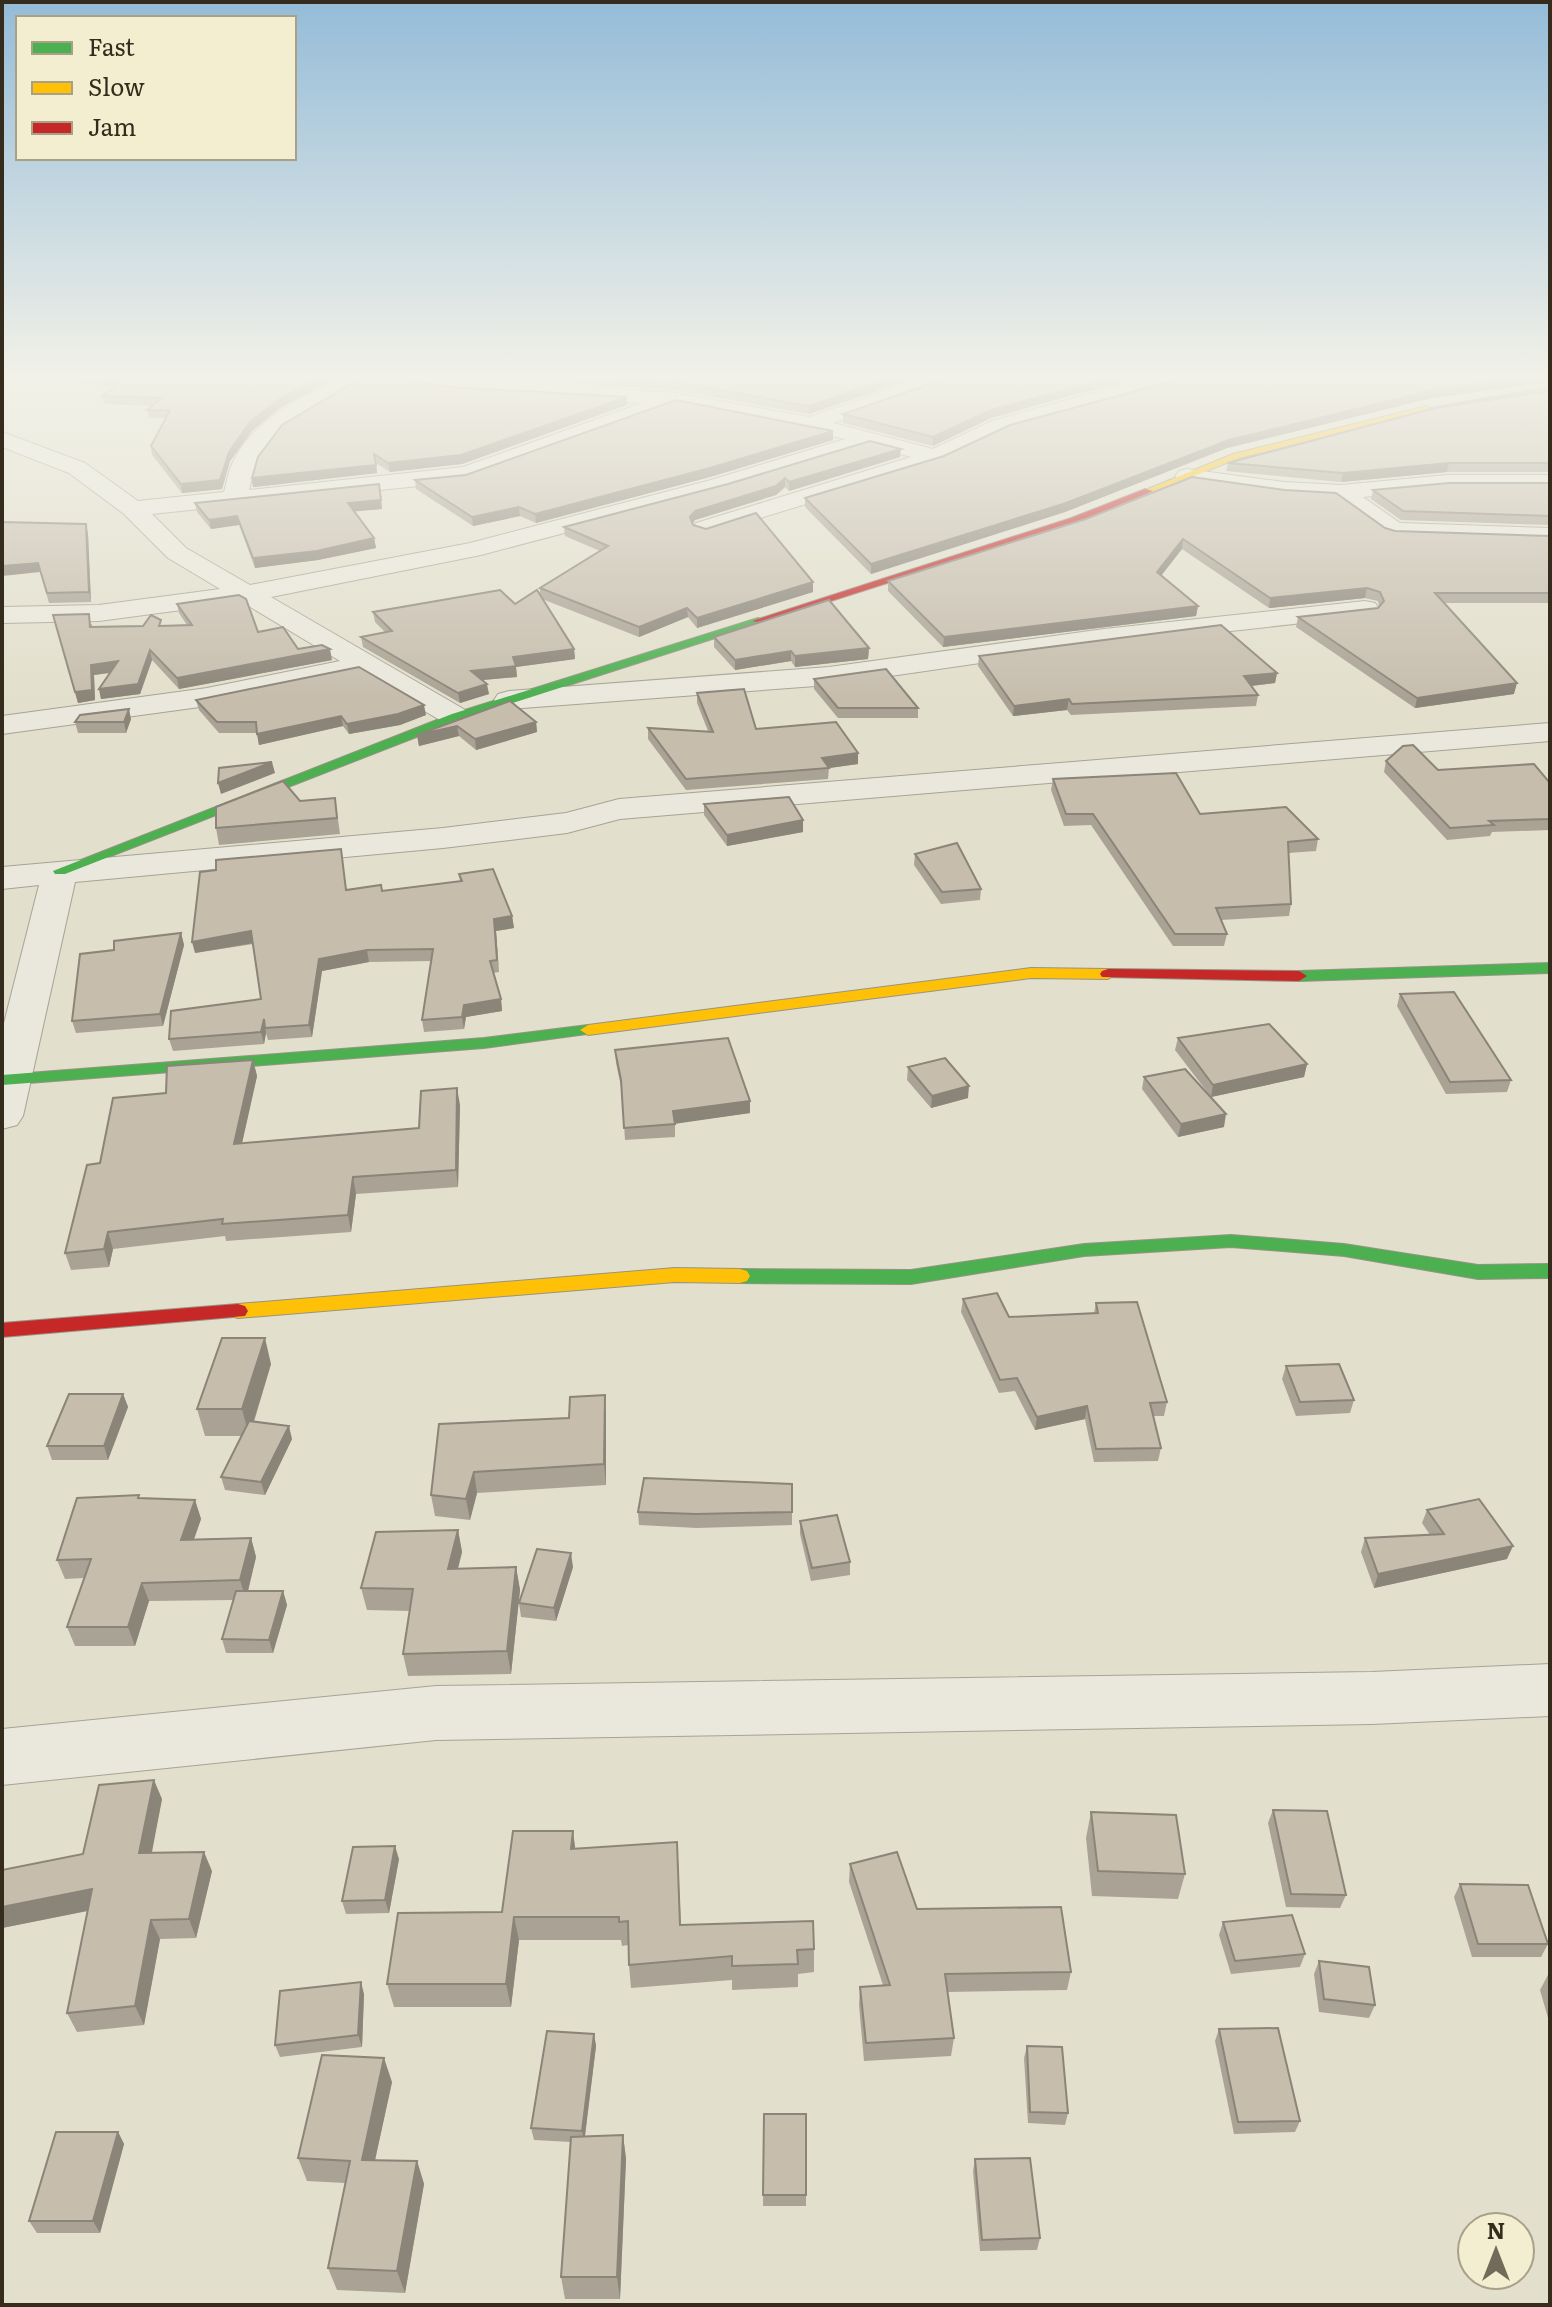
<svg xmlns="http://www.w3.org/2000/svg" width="1552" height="2307" viewBox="0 0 1552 2307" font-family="Literata,serif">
<rect width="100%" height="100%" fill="#e2dfcc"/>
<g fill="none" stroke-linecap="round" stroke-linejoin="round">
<g stroke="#a7a395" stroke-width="2">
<g id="street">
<path d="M345,376H421L674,393L809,417L929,376H958L955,380L833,423L933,449L992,421L1074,398L1162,376H1197L1194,380L1008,431L943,462L705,535L696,533L693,528L696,523L911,457L870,446L727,490L481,555L271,597L467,711L471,717L467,723L456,726L445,723L361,674L207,706L2,734V716L207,688L340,661L242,602L99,621L2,623V607L99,605L220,589L168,558L124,514L69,473L2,447V432L85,463L138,501L224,492C227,482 228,471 233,462C254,418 304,397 345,376ZM370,378L449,392L642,403L463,467L249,490C266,411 318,419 370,378ZM676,405L845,439L711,480L470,543L250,585L186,548L152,514L466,481Z"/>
<path d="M1187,469L1284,482L1341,485L1447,475H1550V489H1447L1363,497L1400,523L1550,528V542L1394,537L1385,535L1335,499L1284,496L1179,481L1175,476L1179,471Z"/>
<path d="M1365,601L1375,603L1379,609L1375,615L1104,645L829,685L509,709L498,706L494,700L498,694L509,691L829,667L1104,629Z"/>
<path d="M1550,723V741L620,819L567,833L443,848L75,882L23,1116L17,1125L2,1129V1031L39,885L2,889V867L443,828L566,813L619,799Z"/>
<path d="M1550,1664V1716L1372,1724L436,1740L2,1785V1729L436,1686L1372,1672Z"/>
</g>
</g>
<g stroke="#979385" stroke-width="2">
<g id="fast">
<path d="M1550,387V393L1427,412L1423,409Z"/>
<path d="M758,618L762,619V623L460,720L65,874H55L53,871L452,714Z"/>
<path d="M1550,963V973L1299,981L1291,976L1299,971Z"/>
<path d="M588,1025L594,1027L596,1030L594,1033L484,1048L2,1085V1075L484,1038Z"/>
<path d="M1231,1235L1344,1244L1478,1265L1550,1264V1278L1478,1279L1344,1256L1231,1247L1084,1256L911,1284L740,1283L733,1281L730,1276L733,1271L740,1269L911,1270L1084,1244Z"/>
</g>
</g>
<g stroke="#979385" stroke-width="2">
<g id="slow">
<path d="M1427,406L1430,411L1239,458L1151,493L1143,491L1233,454Z"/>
<path d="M1031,968L1108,969L1116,974L1108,979L1031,978L588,1035L580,1030L588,1025Z"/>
<path d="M675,1268L740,1269L747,1271L750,1276L747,1281L740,1283L675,1282L238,1318L231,1316L228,1311L231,1306L238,1304Z"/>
</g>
</g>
<g stroke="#979385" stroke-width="2">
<g id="jam">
<path d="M1145,489L1153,491L1079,522L762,623L752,621L1071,518Z"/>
<path d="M1108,969L1299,971L1307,976L1299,981L1102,977L1100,974L1102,971Z"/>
<path d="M238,1304L245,1306L248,1311L245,1316L2,1337V1323Z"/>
</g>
</g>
<use href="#street" fill="#eae8dc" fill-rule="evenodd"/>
<use href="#fast" fill="#4caf50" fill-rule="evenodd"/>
<use href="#slow" fill="#ffc107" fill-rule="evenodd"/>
<use href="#jam" fill="#c62828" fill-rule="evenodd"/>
</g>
<g fill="#aaa395">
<path d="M4,376H339L280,408L252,431L230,461L222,489L182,493L152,455L151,446L166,418H149L147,410L152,406L104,404L102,396L115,387Z"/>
<path d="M466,376H920L809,414L674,390Z"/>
<path d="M953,376H1149L1073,395L991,418L933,446L843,423V414Z"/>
<path d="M448,387L627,405L462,464L390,472L376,463L377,473L253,487L252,478Z"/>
<path d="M1550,391V472H1447L1341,482L1226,471L1228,463Z"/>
<path d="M1432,398L1227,448L1065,512L871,574L805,507V498L944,456Z"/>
<path d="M833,431V440L710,477L536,523L520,516L473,526L416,489L415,480Z"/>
<path d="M900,457L789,491L785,487L776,495L695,520L693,524V525L813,592L697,628L688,617L639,637L542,599L574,649L575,659L516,667L517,677L483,680L489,694L460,703L363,647L361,637L385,632L375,622L373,612L515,604L540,595V588L600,551L565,536L564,527L728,484Z"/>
<path d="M1550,483V525L1401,520L1371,499L1373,490Z"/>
<path d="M379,484L382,509L354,511L374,538L376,548L318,560L255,568L239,525L211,529L197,512L195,503Z"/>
<path d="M1086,519L1385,528L1395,531L1550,536V603H1444L1514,694L1415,708L1296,627L1298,617L1378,608L1379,606L1378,601L1365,598L1269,608L1182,549L1161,576L1198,606L1196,616L943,647L888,591V581Z"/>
<path d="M88,534L91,602L49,603L40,572Z"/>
<path d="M177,604L258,632L298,649L332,660L179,689L152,660L140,694L101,699L99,689L110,673L94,675L95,700L78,703L53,615L92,624V627L187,625L179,613Z"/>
<path d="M714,637L869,648L868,659L795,667L791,661L735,670L714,647Z"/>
<path d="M979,656L1277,673L1275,683L1251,686L1258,695L1256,706L1071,715L1067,710L1013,716L978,666Z"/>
<path d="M814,679L918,708V718H838L814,689Z"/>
<path d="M697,693L756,729L858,753V764L829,768L828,779L686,790L648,739V728L708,731L697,703Z"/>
<path d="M196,700L426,715L400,725L349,734L343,726L259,745L257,733H219L199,710Z"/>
<path d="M510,701L536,722L537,732L476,750L459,736L419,746L417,735Z"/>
<path d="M131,719L126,733H78L75,722Z"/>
<path d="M1386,761L1438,770L1550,783V830L1492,832L1490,836L1447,840L1384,772Z"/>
<path d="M1053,779L1200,814L1318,839L1316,851L1288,853L1291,904L1289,916L1221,920L1227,934L1224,946H1173L1091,825L1064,826L1051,790Z"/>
<path d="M335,798L340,834L219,845L216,828L300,801Z"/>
<path d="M704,804L803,832L727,846L704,815Z"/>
<path d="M915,854L981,889L980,900L941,904L914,865Z"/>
<path d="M459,874L512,916L514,928L496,931L499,972L493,973L501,999L502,1011L466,1017L464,1029L424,1032L422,1020L431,961L369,962L322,971L312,1037L268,1040L266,1033L264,1044L173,1051L169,1039L261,999L253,944L195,953L347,890L382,891L460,882Z"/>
<path d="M181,933L184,945L163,1026L76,1033L72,1021L114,950Z"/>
<path d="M1400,994L1511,1080L1507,1092L1446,1094L1397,1006Z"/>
<path d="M1178,1038L1307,1064L1304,1077L1211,1097L1175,1050Z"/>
<path d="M615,1050L750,1113L675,1123V1137L625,1140L622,1091L616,1063Z"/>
<path d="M253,1060L257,1076L242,1143L419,1128L460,1105L458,1187L356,1194L351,1232L226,1241L225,1236L113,1249L109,1267L71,1270L65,1253L100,1163L166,1093Z"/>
<path d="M908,1067L968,1098L931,1108L907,1080Z"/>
<path d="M1144,1077L1224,1127L1178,1137L1142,1089Z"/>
<path d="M963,1299L1009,1317L1094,1313L1096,1303L1167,1402L1164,1416H1153L1161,1448L1158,1461L1094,1462L1085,1419L1035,1430L1015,1391L999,1393L961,1312Z"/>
<path d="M271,1364L254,1422L292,1439L265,1495L225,1490L221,1477L242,1436H205L197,1409Z"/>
<path d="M1286,1366L1354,1400L1350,1413L1296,1416L1282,1379Z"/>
<path d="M123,1394L128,1407L108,1460H52L47,1446Z"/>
<path d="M606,1416V1485L477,1493L470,1520L435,1516L431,1495L439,1424Z"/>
<path d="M792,1484V1525L697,1528L639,1525L638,1512Z"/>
<path d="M140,1498L195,1500L201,1519L194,1539L251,1538L256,1557L248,1591H283L287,1605L273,1653H226L222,1639L234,1600L149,1601L135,1646H75L67,1627L84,1578L65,1579L57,1560Z"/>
<path d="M1427,1510L1507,1559L1374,1588L1361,1552L1365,1538L1430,1535L1422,1523Z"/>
<path d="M800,1521L850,1562V1575L811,1581L800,1534Z"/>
<path d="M458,1530L462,1552L458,1569L516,1567L520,1590L511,1674L408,1676L403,1654L410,1611L367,1610L361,1588Z"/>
<path d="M573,1567L556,1621L521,1617L519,1603Z"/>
<path d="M162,1799L151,1853L212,1871L196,1938L160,1939L144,2025L77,2032L67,2013L88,1911L2,1928L83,1854Z"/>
<path d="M1273,1810L1346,1895L1340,1908L1286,1907L1268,1823Z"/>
<path d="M1091,1812L1185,1874L1178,1899L1092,1896L1086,1838Z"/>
<path d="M573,1831L575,1849L677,1842L681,1925L814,1949V1972L798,1974V1987L732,1990V1980L631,1988L629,1965L628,1945L622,1946L621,1940H519L511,2007H394L387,1984L502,1912Z"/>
<path d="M399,1859L389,1913L346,1914L342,1901Z"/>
<path d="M850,1864L917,1909L1071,1972L1067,1990L947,1992L954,2038L951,2056L864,2061L859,2005L860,1987L883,1985L849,1882Z"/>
<path d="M1460,1884L1548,1944L1541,1957H1472L1454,1897Z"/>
<path d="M1223,1922L1305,1954L1300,1967L1231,1974L1219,1935Z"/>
<path d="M1319,1961L1375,2005L1369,2018L1319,2012L1314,1974Z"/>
<path d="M1550,1971V2025L1540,1990Z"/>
<path d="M364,1994L362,2047L280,2057L275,2045Z"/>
<path d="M1219,2029L1300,2121L1295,2132L1234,2134L1215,2041Z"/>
<path d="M594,2034L596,2046L585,2136L623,2135L626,2159L620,2299H565L561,2277L571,2142L534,2140L531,2128Z"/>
<path d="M1027,2046L1068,2113L1065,2125L1028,2123L1024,2058Z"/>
<path d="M392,2082L375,2160L417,2161L424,2184L405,2293L337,2290L328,2268L345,2183L307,2181L298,2158Z"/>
<path d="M764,2114H806V2206H763Z"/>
<path d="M118,2132L124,2144L100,2233H37L29,2221Z"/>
<path d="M975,2159L1040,2238L1037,2250L980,2251L973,2171Z"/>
</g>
<g fill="#8b8479">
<path d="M323,376H339L280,408L252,431L230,461L222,489L182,493L181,484L229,452L250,422L278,400Z"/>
<path d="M897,376H920L809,414V406Z"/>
<path d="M1119,376H1149L1073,395L991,418L933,446V437L991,410Z"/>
<path d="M1538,376H1550V382L1432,398L1227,448L1065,512L871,574V564L1229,440L1434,390Z"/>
<path d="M627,397V405L462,464L390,472L388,463Z"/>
<path d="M833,431V440L710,477L536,523L535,514Z"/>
<path d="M901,449L900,457L789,491V482Z"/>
<path d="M1449,463L1447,472L1341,482L1343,473Z"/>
<path d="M376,465L377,473L253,487L252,478Z"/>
<path d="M785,478V487L776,495L695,520L690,526V517L695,511Z"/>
<path d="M381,500L382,509L349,512L348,503Z"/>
<path d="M519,507L520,516L473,526L472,517Z"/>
<path d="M237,516L239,525L211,529L209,520Z"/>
<path d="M86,524L88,534L91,602L89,592Z"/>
<path d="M374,538L376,548L318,560L255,568L253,558Z"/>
<path d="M1183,539L1182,549L1156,582L1157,572Z"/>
<path d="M38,563L40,572L2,576V566Z"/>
<path d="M813,582V592L697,628V618Z"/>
<path d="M1367,588L1365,598L1269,608L1270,598Z"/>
<path d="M1198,606L1196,616L943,647L944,637Z"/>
<path d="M687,608L688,617L639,637V627Z"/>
<path d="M869,648L868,659L795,667V656Z"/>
<path d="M330,649L332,660L179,689L177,678Z"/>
<path d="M574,649L575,659L516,667L517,677L472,681L471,671L513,657Z"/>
<path d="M150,650L152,660L140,694L101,699L99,689Z"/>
<path d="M791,651V661L735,670V660Z"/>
<path d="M118,661L121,671L94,675L95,700L78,703L75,692L91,665Z"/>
<path d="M1277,673L1275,683L1242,687L1244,676Z"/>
<path d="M1517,683L1514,694L1415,708L1417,698Z"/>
<path d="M487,684L489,694L460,703L458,693Z"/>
<path d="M1069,699L1067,710L1013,716L1014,706Z"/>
<path d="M424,705L426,715L400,725L349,734L347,724Z"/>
<path d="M129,709L131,719L126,733L124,722Z"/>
<path d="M341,716L343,726L259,745L257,734Z"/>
<path d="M536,722L537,732L476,750L475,739Z"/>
<path d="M457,726L459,736L419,746L417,735Z"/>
<path d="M858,753V764L822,769V758Z"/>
<path d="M272,762L275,773L221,794L218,783Z"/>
<path d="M803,820V832L727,846V835Z"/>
<path d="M512,916L514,928L496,931L499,972L494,919Z"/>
<path d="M251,931L254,943L195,953L192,942Z"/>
<path d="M181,933L184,945L163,1026L160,1014Z"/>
<path d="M367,950L369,962L322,971L312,1037L309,1025L319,959Z"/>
<path d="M501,999L502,1011L466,1017L464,1029L462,1017L464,1005Z"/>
<path d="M264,1019L266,1033L264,1044L261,1032Z"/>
<path d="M253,1060L257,1076L238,1161L234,1144Z"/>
<path d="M1307,1064L1304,1077L1211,1097L1213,1085Z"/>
<path d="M969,1086L968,1098L931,1108L932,1096Z"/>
<path d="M457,1088L460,1105L458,1187L456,1170Z"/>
<path d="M750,1101V1113L674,1124L673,1111Z"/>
<path d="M1226,1114L1224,1127L1178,1137L1181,1124Z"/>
<path d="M353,1177L356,1194L351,1232L348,1215Z"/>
<path d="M108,1232L113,1249L109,1267L104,1249Z"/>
<path d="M265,1338L271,1364L249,1436L242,1409Z"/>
<path d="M123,1394L128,1407L108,1460L104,1446Z"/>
<path d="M605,1395L606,1416V1485L604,1464Z"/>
<path d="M1087,1406L1085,1419L1035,1430L1037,1417Z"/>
<path d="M289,1426L292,1439L265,1495L261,1482Z"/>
<path d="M474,1472L477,1493L470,1520L466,1499Z"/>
<path d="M195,1500L201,1519L187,1559L181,1540Z"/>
<path d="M458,1530L462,1552L452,1591L448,1569Z"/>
<path d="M251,1538L256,1557L246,1599L240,1580Z"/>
<path d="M1513,1546L1507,1559L1374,1588L1378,1574Z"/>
<path d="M571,1553L573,1567L556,1621L554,1608Z"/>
<path d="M516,1567L520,1590L511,1674L507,1651Z"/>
<path d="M142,1583L149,1601L135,1646L128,1627Z"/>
<path d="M283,1591L287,1605L273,1653L269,1640Z"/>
<path d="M154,1780L162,1799L148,1873L139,1853Z"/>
<path d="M573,1831L576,1855L571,1849Z"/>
<path d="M395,1846L399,1859L389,1913L385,1900Z"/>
<path d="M204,1852L212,1871L196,1938L189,1919Z"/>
<path d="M92,1889L101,1908L2,1928V1907Z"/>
<path d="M514,1917L519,1940L511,2007L506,1984Z"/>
<path d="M151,1920L160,1939L144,2025L135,2006Z"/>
<path d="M361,1982L364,1994L362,2047L358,2035Z"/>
<path d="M594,2034L596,2046L584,2143L582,2131Z"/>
<path d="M384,2058L392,2082L370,2183L362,2160Z"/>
<path d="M118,2132L124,2144L100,2233L93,2221Z"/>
<path d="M623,2135L626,2159L620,2299L617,2277Z"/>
<path d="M417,2161L424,2184L405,2293L397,2271Z"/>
</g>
<g fill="#c6bdad" stroke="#8b8479" stroke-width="2">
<path d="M81,376H323L278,400L250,422L229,452L220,480L181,484L151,446L170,410H147L162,398L102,396L124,380Z"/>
<path d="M365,376H385L448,387L627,397L461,455L388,463L374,454L376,465L252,478L258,457L282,425Z"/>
<path d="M584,376H897L809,406L674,382Z"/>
<path d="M953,376H1119L991,410L933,437L843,414Z"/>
<path d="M1192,376H1538L1434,390L1229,440L1066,503L871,564L805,498L944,456L1010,425Z"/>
<path d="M1550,391V463H1449L1343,473L1228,463L1435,408Z"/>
<path d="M676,400L833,431L710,468L535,514L519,507L472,517L415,480L466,475Z"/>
<path d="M870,441L901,449L789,482L785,478L776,486L695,511L690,517L693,525L706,529L756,513L813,582L697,618L687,608L639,627L540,588L608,546L564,527L728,484Z"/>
<path d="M1192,477L1285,490L1336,493L1385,528L1395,531L1550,536V593H1435L1517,683L1417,698L1298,617L1378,608L1384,601L1380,592L1367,588L1270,598L1183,539L1157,572L1198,606L944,637L888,581L1086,519Z"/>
<path d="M1449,483H1550V516L1403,511L1373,490Z"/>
<path d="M379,484L381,500L348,503L374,538L317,551L253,558L237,516L209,520L195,503Z"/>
<path d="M2,522L86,524L89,592L47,593L38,563L2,566Z"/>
<path d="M500,590L515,604L537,590L574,649L513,657L516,666L471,671L487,684L458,693L361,637L392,631L373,612Z"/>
<path d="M239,595L246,599L258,632L283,627L298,649L322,645L330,649L177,678L150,650L138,684L99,689L118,661L91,665L92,690L75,692L53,615L89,614L90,627L143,626L151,615L161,620L159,626L192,625L177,604Z"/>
<path d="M829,600L869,648L795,656L791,651L735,660L714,637Z"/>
<path d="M1221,625L1277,673L1244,676L1258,695L1072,704L1069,699L1014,706L979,656Z"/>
<path d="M359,667L424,705L398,714L347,724L341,716L257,734L256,722H217L196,700Z"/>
<path d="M886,669L918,708H838L814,679Z"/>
<path d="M744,689L756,729L836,722L858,753L822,758L829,768L686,779L648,728L713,732L697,693Z"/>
<path d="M510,701L536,722L475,739L457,726L417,735Z"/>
<path d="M129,709L124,722H75L80,715Z"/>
<path d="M1413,745L1438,770L1534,764L1550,783V819L1489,821L1494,825L1450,828L1386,761L1403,746Z"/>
<path d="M272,762L218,783L219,768Z"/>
<path d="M1176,773L1200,814L1286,807L1318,839L1288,842L1291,904L1216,908L1227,934H1175L1093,814H1066L1053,779Z"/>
<path d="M283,781L300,801L335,798L337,818L216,828V807Z"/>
<path d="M789,797L803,820L727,835L704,804Z"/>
<path d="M957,843L981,889L942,892L915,854Z"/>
<path d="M341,849L346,890L381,885L382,891L462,881L459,874L493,869L512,916L494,919L497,960L490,961L501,999L464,1005L462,1017L422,1020L433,949L367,950L319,959L309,1025L265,1028L264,1019L261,1032L169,1039L171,1011L261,999L251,931L192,942L200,872L216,870V860Z"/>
<path d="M181,933L160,1014L72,1021L80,954L114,950V941Z"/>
<path d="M1454,992L1511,1080L1450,1082L1400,994Z"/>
<path d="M1269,1024L1307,1064L1213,1085L1178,1038Z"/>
<path d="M728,1038L750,1101L673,1111L675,1124L624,1128L621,1080L615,1050Z"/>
<path d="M945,1058L969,1086L932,1096L908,1067Z"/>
<path d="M253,1060L234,1144L419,1128L421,1091L457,1088L456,1170L353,1177L348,1215L222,1224L223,1219L108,1232L104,1249L65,1253L87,1165L100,1163L113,1098L166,1093L167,1066Z"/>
<path d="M1185,1069L1226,1114L1181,1124L1144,1077Z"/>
<path d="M997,1293L1009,1317L1098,1313L1096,1303L1137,1302L1167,1402L1150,1403L1161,1448L1096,1449L1087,1406L1037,1417L1017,1378L1000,1380L963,1299Z"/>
<path d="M222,1338H265L242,1409H197Z"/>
<path d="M1339,1364L1354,1400L1300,1402L1286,1366Z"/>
<path d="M69,1394H123L104,1446H47Z"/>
<path d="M605,1395L604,1464L474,1472L466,1499L431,1495L439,1424L569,1418L570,1397Z"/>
<path d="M249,1421L289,1426L261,1482L221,1477Z"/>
<path d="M644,1478L792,1484V1512L696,1514L638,1512Z"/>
<path d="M139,1495L138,1498L195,1500L181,1540L251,1538L240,1580L142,1583L128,1627H67L91,1559L57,1560L77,1498Z"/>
<path d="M1479,1499L1513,1546L1378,1574L1365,1538L1444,1534L1427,1510Z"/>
<path d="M837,1515L850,1562L812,1568L800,1521Z"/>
<path d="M458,1530L448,1569L516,1567L507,1651L403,1654L413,1589L361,1588L376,1532Z"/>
<path d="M537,1549L571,1553L554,1608L519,1603Z"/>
<path d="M236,1591H283L269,1640L222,1639Z"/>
<path d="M154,1780L139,1853L204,1852L189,1919L151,1920L135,2006L67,2013L92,1889L2,1907V1870L83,1854L99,1785Z"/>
<path d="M1273,1810L1327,1811L1346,1895L1291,1894Z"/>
<path d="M1091,1812L1176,1815L1185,1874L1098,1871Z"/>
<path d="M513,1831H573L571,1849L677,1842L680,1925L813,1921L814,1949L797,1950L798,1964L732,1966V1956L629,1965L628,1921L619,1922V1917H514L506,1984H387L398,1913L502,1912Z"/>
<path d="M395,1846L385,1900L342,1901L353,1847Z"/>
<path d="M897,1852L917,1909L1061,1907L1071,1972L945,1974L954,2038L866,2043L860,1987L890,1985L850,1864Z"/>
<path d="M1460,1884L1528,1885L1548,1944H1478Z"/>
<path d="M1292,1915L1305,1954L1235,1961L1223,1922Z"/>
<path d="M1319,1961L1369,1967L1375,2005L1324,1999Z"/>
<path d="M361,1982L358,2035L275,2045L280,1991Z"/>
<path d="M1278,2028L1300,2121L1238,2122L1219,2029Z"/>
<path d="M547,2031L594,2034L582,2131L531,2128Z"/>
<path d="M1027,2046L1062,2047L1068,2113L1030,2112Z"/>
<path d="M322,2055L384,2058L362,2160L417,2161L397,2271L328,2268L350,2161L298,2158Z"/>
<path d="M764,2114H806V2195H763Z"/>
<path d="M56,2132H118L93,2221H29Z"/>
<path d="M623,2135L617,2277H561L571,2137Z"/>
<path d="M1030,2158L1040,2238L982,2240L975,2159Z"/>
</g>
<linearGradient id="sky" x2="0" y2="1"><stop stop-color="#94bcd8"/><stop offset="0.54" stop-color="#f2f1e8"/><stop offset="1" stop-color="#f2f1e8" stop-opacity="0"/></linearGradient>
<rect width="1552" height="699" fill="url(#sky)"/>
<rect width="1552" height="2307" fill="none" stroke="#352c1d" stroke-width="8"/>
<rect x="16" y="16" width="280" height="144" fill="#f4eed1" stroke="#a8a089" stroke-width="2"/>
<rect x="32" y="42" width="40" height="12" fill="#4caf50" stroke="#a8a089" stroke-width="2"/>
<text x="88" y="56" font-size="24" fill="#352c1d">Fast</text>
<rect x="32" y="82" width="40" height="12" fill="#ffc107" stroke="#a8a089" stroke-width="2"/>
<text x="88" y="96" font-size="24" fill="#352c1d">Slow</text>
<rect x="32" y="122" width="40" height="12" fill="#c62828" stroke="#a8a089" stroke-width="2"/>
<text x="88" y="136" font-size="24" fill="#352c1d">Jam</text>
<g transform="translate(1496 2251)"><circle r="38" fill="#f4eed1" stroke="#a8a089" stroke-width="2"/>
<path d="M0-6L14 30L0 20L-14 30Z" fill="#726b5a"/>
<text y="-12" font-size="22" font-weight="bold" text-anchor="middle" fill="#352c1d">N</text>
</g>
</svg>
